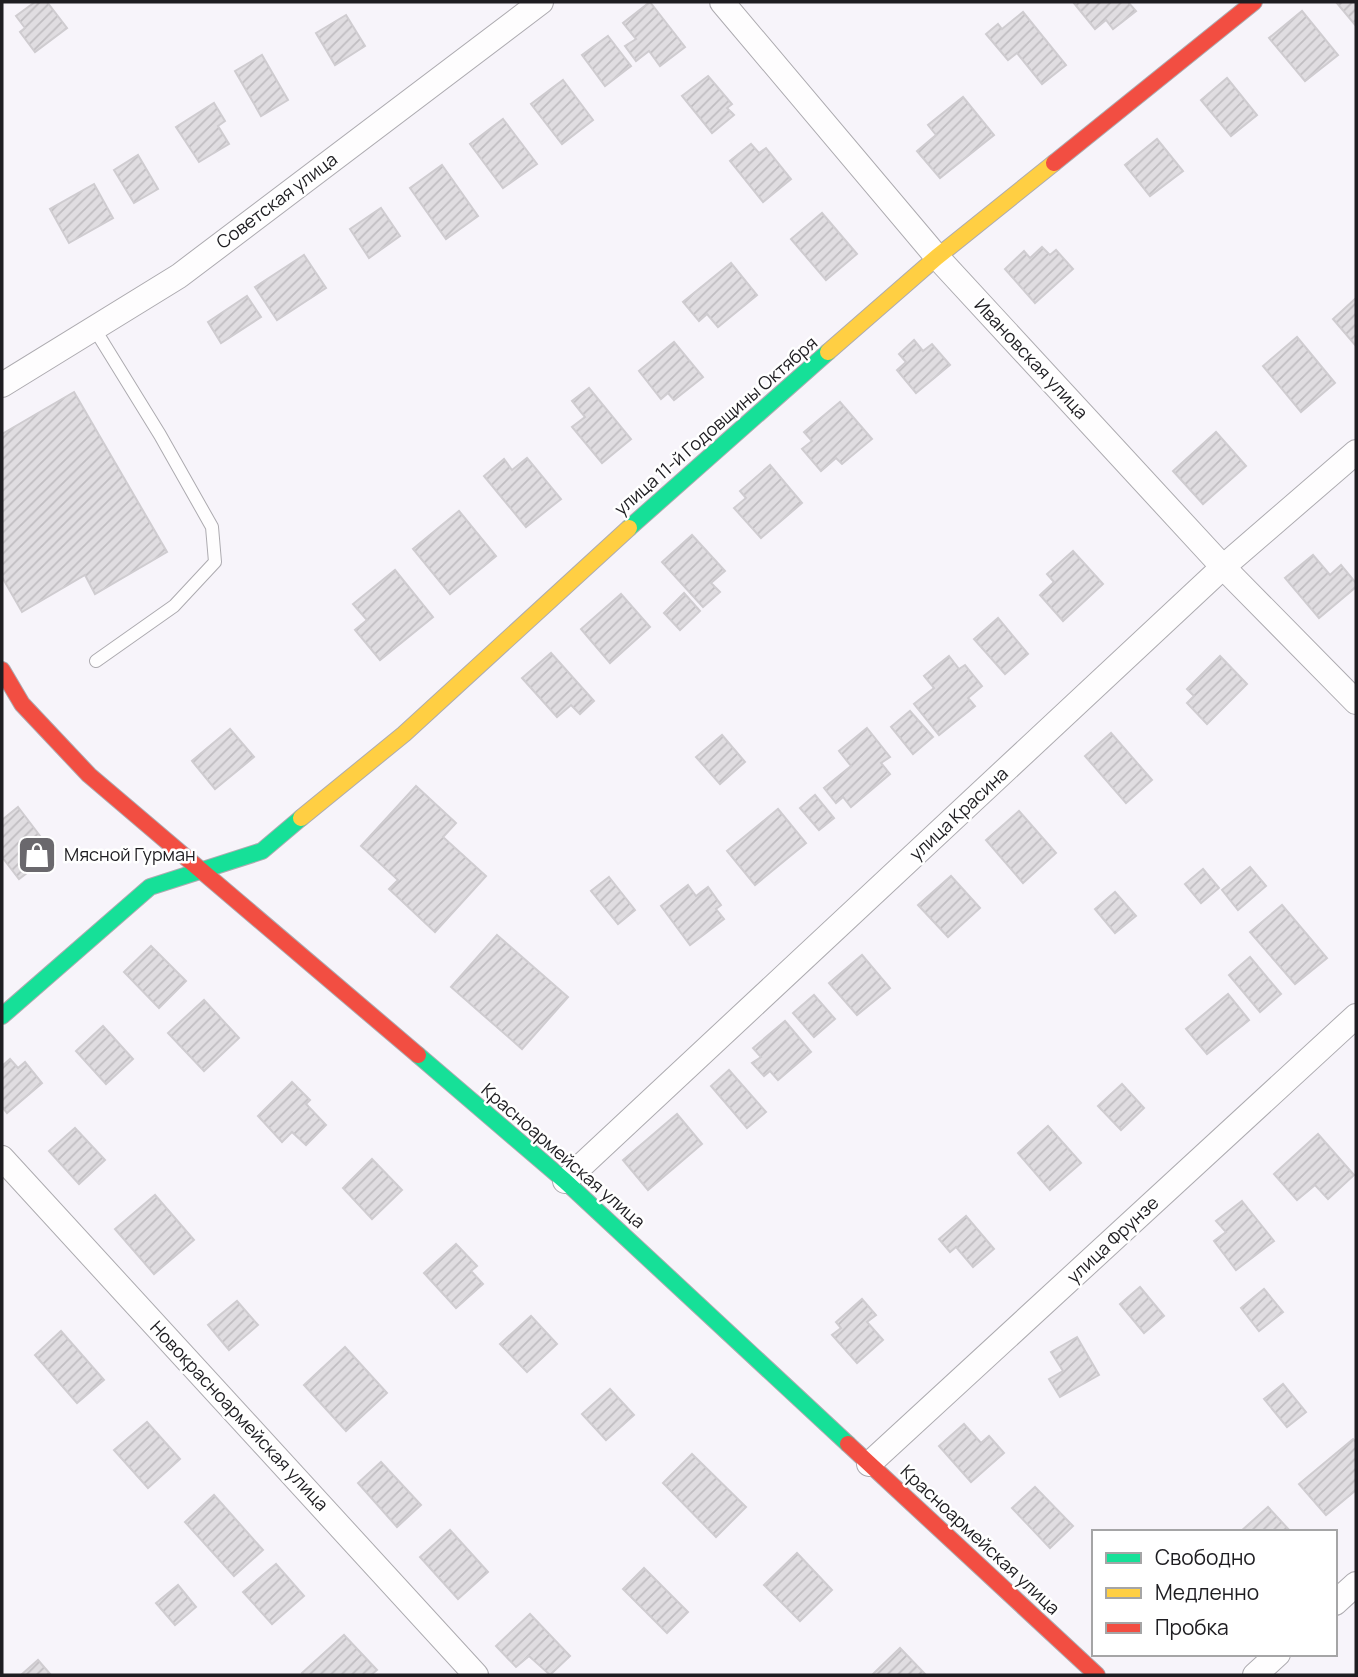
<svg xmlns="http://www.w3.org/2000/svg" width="1358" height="1677" viewBox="0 0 1358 1677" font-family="Manrope,sans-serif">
<defs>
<pattern id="building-hatch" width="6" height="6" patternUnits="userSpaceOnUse" patternTransform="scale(1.75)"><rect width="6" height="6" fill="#e0dde1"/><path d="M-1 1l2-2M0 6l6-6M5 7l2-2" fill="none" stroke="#c0bdc1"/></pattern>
</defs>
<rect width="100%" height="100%" fill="#f7f4fa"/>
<g fill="url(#building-hatch)" stroke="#cfccd0" stroke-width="2">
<path d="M35,2H47L67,28L35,52L20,32L25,28L16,16Z"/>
<path d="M650,2L685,47L660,66L649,51L636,61L625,46L636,39L623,23Z"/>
<path d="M1073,2H1128L1136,11L1113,29L1106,20L1095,29Z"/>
<path d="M1336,2H1356V26Z"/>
<path d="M1302,11L1338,55L1305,81L1269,38Z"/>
<path d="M1023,12L1066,65L1042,84L1017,53L1008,60L986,34L998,24L1002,29Z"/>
<path d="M346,15L365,46L335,65L316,33Z"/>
<path d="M608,36L631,66L605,86L582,55Z"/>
<path d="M262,55L288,100L261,116L235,71Z"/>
<path d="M708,76L732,104L727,108L734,115L712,133L682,96Z"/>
<path d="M1227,78L1257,115L1231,136L1201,100Z"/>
<path d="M563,80L593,120L562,144L531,104Z"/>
<path d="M963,97L994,135L940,178L917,151L936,135L928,125Z"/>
<path d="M214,103L225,121L218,126L229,144L199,162L176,127Z"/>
<path d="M503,119L537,164L503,188L470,144Z"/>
<path d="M1157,139L1183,171L1150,196L1125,165Z"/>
<path d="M751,144L759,153L766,148L791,179L763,202L730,161Z"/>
<path d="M138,155L158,189L134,203L114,170Z"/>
<path d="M442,165L478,216L446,239L410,188Z"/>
<path d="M94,184L113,218L69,243L50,209Z"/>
<path d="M381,208L400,236L369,258L350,229Z"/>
<path d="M822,213L857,254L826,280L791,239Z"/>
<path d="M1042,247L1050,255L1056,250L1073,269L1035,303L1005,269L1024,251L1030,258Z"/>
<path d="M304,255L326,288L277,320L255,287Z"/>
<path d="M731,263L757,295L718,327L707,314L699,321L683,302Z"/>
<path d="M247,296L261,317L221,343L208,322Z"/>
<path d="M1356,298V346L1333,319Z"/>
<path d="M1297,337L1335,383L1301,412L1263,366Z"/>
<path d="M914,340L923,351L932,344L950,365L916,393L897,370L906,362L899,354Z"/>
<path d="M674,342L703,377L674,400L668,393L661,399L639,371Z"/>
<path d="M589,388L631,439L602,463L572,427L585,417L572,401Z"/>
<path d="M74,392L167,552L95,594L85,575L22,612L2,577V434Z"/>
<path d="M840,402L872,439L842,464L836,458L821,471L802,449L812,441L804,432Z"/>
<path d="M1216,432L1246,466L1203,504L1173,471Z"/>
<path d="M527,458L561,499L526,527L484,476L504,459L512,470Z"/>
<path d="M770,465L802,503L761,538L734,508L746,498L740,491Z"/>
<path d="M459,511L496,556L450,594L413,549Z"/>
<path d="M692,535L725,571L711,583L720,592L703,607L662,562Z"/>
<path d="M1073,551L1103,584L1063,621L1040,595L1054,582L1047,574Z"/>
<path d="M1313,555L1330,575L1341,565L1356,583V587L1319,618L1285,578Z"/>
<path d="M395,570L433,617L380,660L355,630L367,620L353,604Z"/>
<path d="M684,593L700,611L680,630L664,613Z"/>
<path d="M621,594L650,627L610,663L581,629Z"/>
<path d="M998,618L1028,654L1005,674L974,639Z"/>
<path d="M551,653L594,701L580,714L571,705L557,717L522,678Z"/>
<path d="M949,656L959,669L965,665L982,686L968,698L975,706L939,735L914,704L934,688L924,676Z"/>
<path d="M1220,656L1247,684L1207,724L1187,703L1194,696L1187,689Z"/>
<path d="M910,711L933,737L913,754L891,727Z"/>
<path d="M867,728L890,757L881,763L890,774L851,807L843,797L836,803L824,788L851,766L839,751Z"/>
<path d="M230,729L254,757L215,789L192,761Z"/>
<path d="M1111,733L1152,780L1126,803L1085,756Z"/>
<path d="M722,735L745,762L720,784L696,757Z"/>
<path d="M416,786L456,823L443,837L486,876L435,932L389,889L398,880L361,846Z"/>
<path d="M815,795L834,818L819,830L800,808Z"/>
<path d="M18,807L53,853L19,879L2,857V820Z"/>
<path d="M778,809L806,843L755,885L727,851Z"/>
<path d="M1019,811L1056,853L1023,883L986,840Z"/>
<path d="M1250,867L1266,886L1238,910L1222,890Z"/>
<path d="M1203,869L1219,888L1201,903L1185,884Z"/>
<path d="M951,876L980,908L948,937L918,905Z"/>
<path d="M609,877L635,910L618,924L591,891Z"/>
<path d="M688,885L696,896L708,887L721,905L716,909L724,919L690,945L661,906Z"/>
<path d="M1115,892L1136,916L1115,933L1095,909Z"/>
<path d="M1282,905L1327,958L1295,984L1250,932Z"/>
<path d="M497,935L568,997L522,1049L451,987Z"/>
<path d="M151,946L186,981L159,1008L124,972Z"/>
<path d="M862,955L890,988L857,1015L829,983Z"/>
<path d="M1250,957L1281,994L1260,1012L1229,975Z"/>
<path d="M1228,994L1249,1020L1207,1054L1186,1029Z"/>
<path d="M814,995L835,1019L814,1037L793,1013Z"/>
<path d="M204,1000L239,1038L204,1071L168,1033Z"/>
<path d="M785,1021L811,1052L778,1080L770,1071L764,1076L752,1063L761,1057L753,1048Z"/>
<path d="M103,1026L133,1059L106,1084L76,1051Z"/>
<path d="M10,1059L18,1068L25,1062L42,1083L7,1113L2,1107V1066Z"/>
<path d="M729,1070L766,1112L747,1128L711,1086Z"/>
<path d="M292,1082L310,1100L306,1104L326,1125L306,1145L292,1132L282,1142L258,1116Z"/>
<path d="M1122,1084L1144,1108L1121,1130L1098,1106Z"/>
<path d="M677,1114L702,1144L648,1190L623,1160Z"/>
<path d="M1048,1126L1081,1163L1050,1190L1018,1153Z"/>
<path d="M75,1128L105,1160L79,1184L49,1151Z"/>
<path d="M1318,1134L1354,1175L1328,1199L1315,1185L1297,1200L1274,1174Z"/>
<path d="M372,1159L402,1190L372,1219L343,1188Z"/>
<path d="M155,1195L194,1240L154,1274L115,1229Z"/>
<path d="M1242,1201L1274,1241L1236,1270L1214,1241L1226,1232L1216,1221Z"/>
<path d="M966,1216L994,1249L973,1267L956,1247L950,1252L939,1239Z"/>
<path d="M456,1244L477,1266L471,1271L483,1284L456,1308L424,1273Z"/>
<path d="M1140,1287L1164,1316L1144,1333L1120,1304Z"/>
<path d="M1264,1289L1283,1312L1259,1331L1241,1308Z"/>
<path d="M862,1299L876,1315L867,1322L883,1340L857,1363L832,1335L841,1328L836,1322Z"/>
<path d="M237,1301L258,1325L229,1350L208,1325Z"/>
<path d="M531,1316L557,1344L527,1372L500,1344Z"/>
<path d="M61,1331L104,1380L77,1403L35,1355Z"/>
<path d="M1077,1337L1099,1375L1060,1397L1049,1379L1063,1371L1051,1352Z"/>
<path d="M345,1347L387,1393L346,1431L304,1385Z"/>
<path d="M1283,1384L1306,1412L1287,1427L1264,1399Z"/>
<path d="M610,1389L634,1415L606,1440L582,1414Z"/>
<path d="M147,1422L180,1459L148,1488L114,1450Z"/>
<path d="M964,1424L981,1443L989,1436L1004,1453L971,1482L939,1446Z"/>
<path d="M1353,1439L1356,1442V1490L1326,1515L1299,1484Z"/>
<path d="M692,1454L746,1507L716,1537L663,1483Z"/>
<path d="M381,1462L421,1505L397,1527L358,1483Z"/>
<path d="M1035,1487L1073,1526L1050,1548L1012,1508Z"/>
<path d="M214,1495L263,1550L234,1576L185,1522Z"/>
<path d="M1268,1507L1291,1532H1240Z"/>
<path d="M450,1530L488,1572L458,1599L420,1557Z"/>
<path d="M797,1553L832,1590L800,1621L764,1585Z"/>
<path d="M276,1564L304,1596L272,1624L243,1592Z"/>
<path d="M644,1568L688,1612L667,1633L623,1589Z"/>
<path d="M178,1585L196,1607L175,1625L156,1603Z"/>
<path d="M530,1614L570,1656L550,1675L529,1656L516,1667L496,1646Z"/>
<path d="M344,1635L377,1670L371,1675H304L302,1673Z"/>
<path d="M900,1648L926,1675H872Z"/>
<path d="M38,1660L51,1675H21Z"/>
</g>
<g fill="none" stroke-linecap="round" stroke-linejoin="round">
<g stroke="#adabb0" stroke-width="14">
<path id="lane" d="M94,328L160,435L212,527L215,562L174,606L96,661"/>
</g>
<g stroke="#adabb0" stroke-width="26">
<g id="street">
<path d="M722,2L937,257L1223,567L1356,702"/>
<path d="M2,385L179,276L541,2"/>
<path d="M2,1158L476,1675"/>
<path d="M565,1181L1223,567L1356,452"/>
<path d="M869,1464L1356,1016"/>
<path d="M1335,1603L1356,1584"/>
<path d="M1255,1675L1278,1654"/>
</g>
</g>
<g stroke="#adabb0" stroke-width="18">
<g id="fast">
<path d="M629,528L828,352"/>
<path d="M2,1016L150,887L262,851L301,818"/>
<path d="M418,1055L565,1181L848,1444"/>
</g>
</g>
<g stroke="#adabb0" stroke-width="18">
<g id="slow">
<path d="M828,352L937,257L1054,163"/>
<path d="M301,818L404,734L629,528"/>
</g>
</g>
<g stroke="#adabb0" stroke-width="18">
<g id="jam">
<path d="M1054,163L1254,2"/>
<path d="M2,670L22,704L89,775L418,1055"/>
<path d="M848,1444L1097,1675"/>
</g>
</g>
<use href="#lane" stroke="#fefdfe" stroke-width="12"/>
<use href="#street" stroke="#fefdfe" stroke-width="24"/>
<use href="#fast" stroke="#16e098" stroke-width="16"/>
<use href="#slow" stroke="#ffcf43" stroke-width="16"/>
<use href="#jam" stroke="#f24e42" stroke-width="16"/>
</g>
<defs>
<g id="shop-square" transform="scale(2.0125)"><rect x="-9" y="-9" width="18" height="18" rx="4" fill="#6a686d" stroke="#fff"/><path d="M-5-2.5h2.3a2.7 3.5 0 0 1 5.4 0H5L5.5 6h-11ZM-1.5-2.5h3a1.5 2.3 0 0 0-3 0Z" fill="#fff"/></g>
</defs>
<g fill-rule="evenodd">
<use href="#shop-square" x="37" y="855"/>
</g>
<g text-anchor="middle" stroke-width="5" stroke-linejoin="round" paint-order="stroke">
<g font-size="18" fill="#1e1d21" stroke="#fff">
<text transform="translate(277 201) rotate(-37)" y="6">Советская улица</text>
<text transform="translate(1031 359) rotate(47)" y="6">Ивановская улица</text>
<text transform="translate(716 426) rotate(-41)" y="6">улица 11-й Годовщины Октября</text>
<text transform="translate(959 814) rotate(-43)" y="6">улица Красина</text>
<text transform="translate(563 1156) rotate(41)" y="6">Красноармейская улица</text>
<text transform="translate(1113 1240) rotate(-43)" y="6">улица Фрунзе</text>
<text transform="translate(239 1416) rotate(47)" y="6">Новокрасноармейская улица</text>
<text transform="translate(980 1540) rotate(43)" y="6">Красноармейская улица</text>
</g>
<g font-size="18" fill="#1e1d21" stroke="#fff" text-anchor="start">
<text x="64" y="861">Мясной Гурман</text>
</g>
</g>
<rect width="1358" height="1677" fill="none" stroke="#1e1d21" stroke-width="7"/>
<rect x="1092" y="1530" width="245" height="126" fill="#ffffff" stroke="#a5a5a6" stroke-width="2"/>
<rect x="1106" y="1553" width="35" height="10" fill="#16e098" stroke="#a5a5a6" stroke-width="2"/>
<text x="1155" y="1565" font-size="21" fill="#1e1d21">Свободно</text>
<rect x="1106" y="1588" width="35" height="10" fill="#ffcf43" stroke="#a5a5a6" stroke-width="2"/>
<text x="1155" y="1600" font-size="21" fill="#1e1d21">Медленно</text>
<rect x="1106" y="1623" width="35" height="10" fill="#f24e42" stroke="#a5a5a6" stroke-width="2"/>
<text x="1155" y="1635" font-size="21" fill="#1e1d21">Пробка</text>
</svg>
